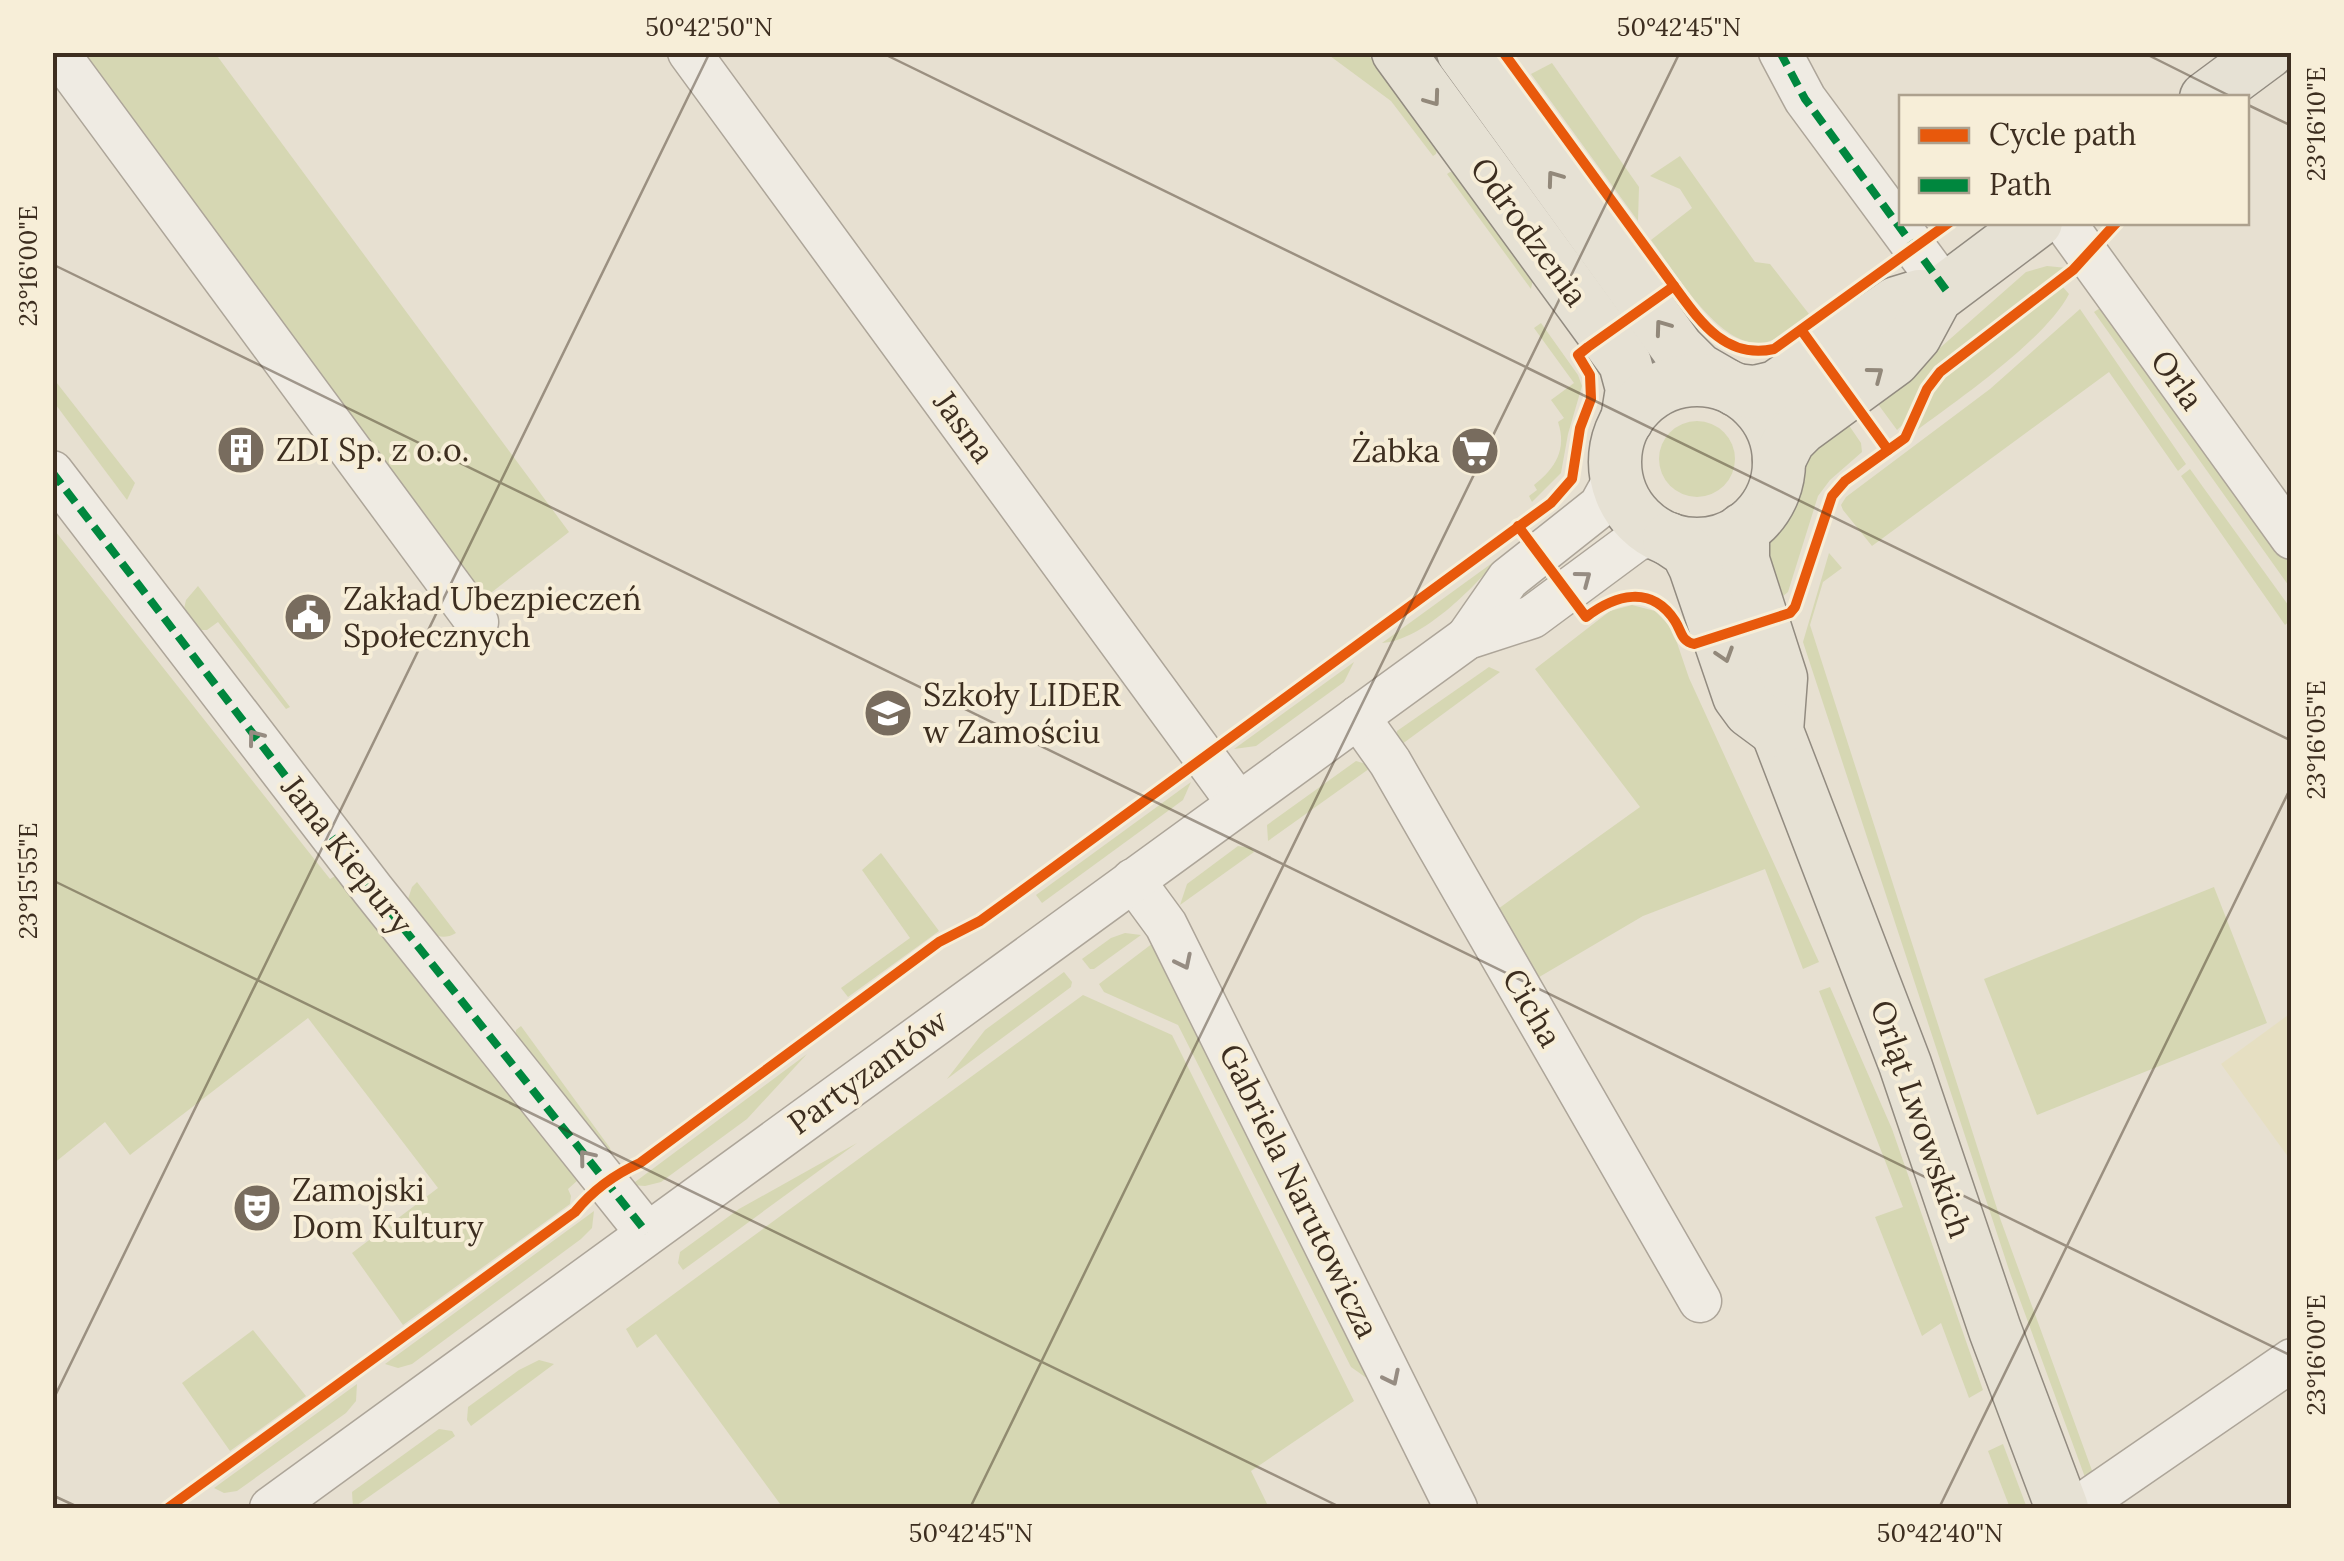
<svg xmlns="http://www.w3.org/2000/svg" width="2344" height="1561" viewBox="0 0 2344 1561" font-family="Lora,serif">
<rect width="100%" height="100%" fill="#e7e0d1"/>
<path fill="#e6dfc2" d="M2291,1013V1161L2221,1064Z"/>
<g fill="#d6d7b3">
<path d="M83,53H215L569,532L483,599Z"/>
<path d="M1326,53H1366L1401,89L1439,140L1436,154L1433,156L1391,101Z"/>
<path d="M1552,63L1639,187L1638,221L1531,74Z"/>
<path d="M1680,156L1755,262L1770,264L1809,314C1797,323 1784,336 1770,341C1724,358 1674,270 1651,240L1692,208L1680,189L1650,176Z"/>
<path d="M1450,172L1463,173L1533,279L1531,289L1447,174Z"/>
<path d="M2047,266L2067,268L1944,361L1924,385L1911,417L1897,430L1875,400L1916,369L2026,272Z"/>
<path d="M2062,286L2069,294C2045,340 1959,399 1916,431L1934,391L1946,375Z"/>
<path d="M2103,306L2291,566V589L2094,312Z"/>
<path d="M2080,309L2186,464L2178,471L2109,372L1872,546L1843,510L1841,505L1846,497L1990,389Z"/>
<path d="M1541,323L1578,375L1582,386L1568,434L1561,473L1532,502L1529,496L1537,490L1534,485C1556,468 1567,449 1558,422L1564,418L1551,400L1574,383L1534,328Z"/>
<path d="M53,378L135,483L127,500L53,401Z"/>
<path d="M1846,421L1861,443L1862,452L1830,480L1818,496L1788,592L1777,601L1767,569L1771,538L1794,503L1808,459L1814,447Z"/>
<circle cx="1697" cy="459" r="38"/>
<path d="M2190,469L2291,609V620L2285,625L2181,476Z"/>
<path d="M52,527L330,879L337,875L578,1180L568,1189L571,1196L570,1204L403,1325L352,1253L438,1188L308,1018L130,1155L105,1122L53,1164Z"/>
<path d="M1829,553L1842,568L1823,582L1810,625L2001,1221L2094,1476L2086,1480L2010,1273L1803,642Z"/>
<path d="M1499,558C1473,588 1423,640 1382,643Z"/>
<path d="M198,586L290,707L286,709L218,622L207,630H198L183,613L186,600Z"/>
<path d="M1632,605L1655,611L1672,628L1689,678L1819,962L1803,969L1765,869L1643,916L1529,983L1491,914L1640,807L1535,669L1610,611Z"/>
<path d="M1354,662L1344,682L1256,746L1234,749Z"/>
<path d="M1489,667L1500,672L1394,750L1397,731Z"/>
<path d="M1356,761L1373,766L1268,841L1267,825Z"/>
<path d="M1191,782L1183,800L1042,903L1036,895Z"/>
<path d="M1238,846L1251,848L1254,852L1180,905L1187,884Z"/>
<path d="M881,853L939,931L848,997L841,988L910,938L862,870Z"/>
<path d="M417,882L456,933C432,947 420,919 407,902L412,887Z"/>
<path d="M2214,887L2267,1023L2037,1115L1984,979Z"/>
<path d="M1125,933L1141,935L1094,969H1090L1082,959L1111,938Z"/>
<path d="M1153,943L1375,1384L1351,1367L1178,1025L1104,992L1099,984Z"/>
<path d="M1064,972L1072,982L1071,987L947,1079L985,1030Z"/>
<path d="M1830,987L1892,1129L1983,1390L1969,1398L1941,1323L1922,1336L1875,1217L1903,1207L1819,991Z"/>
<path d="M1083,995L1172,1035L1354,1401L1251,1471L1269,1508H783L656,1334L637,1348L626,1329Z"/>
<path d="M521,1026L610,1148L611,1152L605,1159L514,1041L516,1030Z"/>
<path d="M807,1054L747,1119L661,1182L645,1186L631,1185Z"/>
<path d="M857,1143L683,1270L678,1263L680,1252L739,1209Z"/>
<path d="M594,1211L592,1228L581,1239L412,1364L398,1368L385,1364Z"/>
<path d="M253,1330L306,1396L230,1451L182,1383Z"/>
<path d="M539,1360L554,1364L471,1426L467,1420L468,1407L519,1370Z"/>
<path d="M357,1384L356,1401L346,1413L237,1491L224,1493L214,1488Z"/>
<path d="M439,1429L452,1431L455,1436L353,1508L352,1492Z"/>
<path d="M2003,1444L2027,1508H2010L1988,1451Z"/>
</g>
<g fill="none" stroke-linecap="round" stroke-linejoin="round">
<g stroke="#ada599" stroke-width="45">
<g id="minor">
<path d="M57,52L477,622"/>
<path d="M689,52L1238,803"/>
<path d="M1780,52L1805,99L1946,290"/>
<path d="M2064,222L2292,538"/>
<path d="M52,472L373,890L647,1233"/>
<path d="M1467,638L1508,579L1600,506L1617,475"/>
<path d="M1358,717L1390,762L1700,1301"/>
<path d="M1133,880L1166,925L1456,1508"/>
<path d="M271,1508L1467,638L1532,617L1636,540L1652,535L1664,536"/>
<path d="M2077,1508L2292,1360"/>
</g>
</g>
<g stroke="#928b80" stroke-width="55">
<g id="major">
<path d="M1398,52L1625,363L1632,389L1627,420"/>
<path d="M1463,52L1678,349L1698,369L1724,384"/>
<path d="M2206,98L2268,52"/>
<circle cx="1697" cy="462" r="82"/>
<path d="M1736,390L1755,392L1776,387L1896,303L1919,296L1936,297"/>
<path d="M1779,460L1789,440L1801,428L1894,360L1915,336L1936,297L2036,222"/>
<path d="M1743,529V560L1781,678L1777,731L1905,1064L1995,1330L2062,1508"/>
<path d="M1669,539L1687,551L1695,567L1739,696L1750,711L1777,731"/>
</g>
</g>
<use href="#minor" stroke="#efebe3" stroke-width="42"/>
<use href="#major" stroke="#e6e1d4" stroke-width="52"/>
<g stroke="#00873e" stroke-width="8" stroke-dasharray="15 8" stroke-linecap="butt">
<path d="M1780,52L1805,99L1946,290"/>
<path d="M52,472L373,890L647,1233"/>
</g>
<g stroke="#f7eed8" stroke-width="16">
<g id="cycleway">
<path d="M1503,52L1674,286"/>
<path d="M1802,331L1888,450"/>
<path d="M1518,526L1586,617C1615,595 1651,584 1675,621C1682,632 1681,641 1694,644L1790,613L1795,607L1832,496L1845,481L1905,438L1927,389L1940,372L2073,270L2117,222"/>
<path d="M168,1508L575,1212C593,1190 613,1175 640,1163L939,942L980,921L1020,892L1551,503L1572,479L1580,428L1591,399L1590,375L1578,355L1588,347L1674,286C1699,320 1725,360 1774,349L1950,222"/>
</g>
</g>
<use href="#cycleway" stroke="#e8590c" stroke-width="10"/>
</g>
<defs><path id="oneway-chevron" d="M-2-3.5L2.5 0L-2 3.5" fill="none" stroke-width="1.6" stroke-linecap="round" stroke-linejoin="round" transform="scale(2.5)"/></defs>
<g stroke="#92887a">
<use href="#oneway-chevron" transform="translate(1433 99) rotate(54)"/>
<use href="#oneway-chevron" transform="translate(1554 178) rotate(-126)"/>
<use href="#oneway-chevron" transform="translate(1662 327) rotate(-126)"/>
<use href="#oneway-chevron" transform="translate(1876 374) rotate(-37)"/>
<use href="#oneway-chevron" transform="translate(1725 655) rotate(72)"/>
</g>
<g stroke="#968c82">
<use href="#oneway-chevron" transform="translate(1584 578) rotate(-37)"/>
<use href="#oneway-chevron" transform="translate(255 737) rotate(-127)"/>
<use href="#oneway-chevron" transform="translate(1184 962) rotate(64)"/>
<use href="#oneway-chevron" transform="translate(586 1157) rotate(-129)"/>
<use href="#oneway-chevron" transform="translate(1392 1378) rotate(64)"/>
</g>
<path fill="none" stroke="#3d2e20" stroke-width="2.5" stroke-opacity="0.45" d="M880,52L2292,741M2142,52L2234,98M2246,104L2292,126M52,264L2292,1356M52,880L1342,1508M52,1402L710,52M52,1495L80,1508M970,1508L1680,52M1939,1508L2292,785"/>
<defs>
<g id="building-disc" transform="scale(2.5)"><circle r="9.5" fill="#786c5e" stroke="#f7eed8"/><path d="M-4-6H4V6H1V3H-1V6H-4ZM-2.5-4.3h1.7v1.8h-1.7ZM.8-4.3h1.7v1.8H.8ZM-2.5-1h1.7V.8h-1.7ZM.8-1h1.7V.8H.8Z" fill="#fff"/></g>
<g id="supermarket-disc" transform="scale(2.5)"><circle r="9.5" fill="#786c5e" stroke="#f7eed8"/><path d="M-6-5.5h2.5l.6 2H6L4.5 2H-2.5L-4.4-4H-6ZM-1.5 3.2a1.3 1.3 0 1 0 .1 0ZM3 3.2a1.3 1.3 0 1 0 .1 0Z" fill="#fff"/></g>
<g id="civic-disc" transform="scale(2.5)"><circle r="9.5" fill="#786c5e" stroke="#f7eed8"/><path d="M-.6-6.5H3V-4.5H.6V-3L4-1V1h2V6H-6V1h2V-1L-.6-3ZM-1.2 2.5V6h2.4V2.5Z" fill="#fff"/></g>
<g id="university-disc" transform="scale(2.5)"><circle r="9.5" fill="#786c5e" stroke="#f7eed8"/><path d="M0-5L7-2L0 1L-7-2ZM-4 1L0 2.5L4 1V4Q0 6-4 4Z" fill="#fff"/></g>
<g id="theatre-disc" transform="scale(2.5)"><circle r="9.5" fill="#786c5e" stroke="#f7eed8"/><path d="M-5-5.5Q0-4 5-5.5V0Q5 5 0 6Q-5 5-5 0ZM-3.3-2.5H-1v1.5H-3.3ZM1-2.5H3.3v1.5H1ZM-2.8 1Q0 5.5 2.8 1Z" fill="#fff"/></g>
</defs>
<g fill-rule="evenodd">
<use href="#building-disc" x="241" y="450"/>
<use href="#supermarket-disc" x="1475" y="451"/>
<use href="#civic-disc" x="308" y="617"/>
<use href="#university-disc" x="888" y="713"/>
<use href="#theatre-disc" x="257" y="1208"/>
</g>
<g text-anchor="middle" stroke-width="8" stroke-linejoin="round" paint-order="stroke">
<g font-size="32" fill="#3d2e20" stroke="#f7eed8">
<text transform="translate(1529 232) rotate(54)" y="11">Odrodzenia</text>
<text transform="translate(2177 380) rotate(54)" y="11">Orla</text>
<text transform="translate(964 427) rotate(54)" y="11">Jasna</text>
<text transform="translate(347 855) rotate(52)" y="11">Jana Kiepury</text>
<text transform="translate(1532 1008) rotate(60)" y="11">Cicha</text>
<text transform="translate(868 1072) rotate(-36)" y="11">Partyzantów</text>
<text transform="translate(1921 1119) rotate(71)" y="11">Orląt Lwowskich</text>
<text transform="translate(1299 1191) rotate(64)" y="11">Gabriela Narutowicza</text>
</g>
<g font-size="32" fill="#3d2e20" stroke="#f7eed8" text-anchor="start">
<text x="276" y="461">ZDI Sp. z o.o.</text>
<text x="1440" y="462" text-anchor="end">Żabka</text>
<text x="343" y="610">Zakład Ubezpieczeń<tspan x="343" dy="37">Społecznych</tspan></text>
<text x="923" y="706">Szkoły LIDER<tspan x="923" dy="37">w Zamościu</tspan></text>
<text x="292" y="1201">Zamojski<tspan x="292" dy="37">Dom Kultury</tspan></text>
</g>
</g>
<rect width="2344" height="1561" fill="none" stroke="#f7eed8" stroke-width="110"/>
<rect x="1899" y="95" width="350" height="130" fill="#f7eed8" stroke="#ada18e" stroke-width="2.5"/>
<rect x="1919" y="128" width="50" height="15" fill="#e8590c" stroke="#ada18e" stroke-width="2.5"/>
<text x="1989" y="145" font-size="30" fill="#3d2e20">Cycle path</text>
<rect x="1919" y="178" width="50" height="15" fill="#00873e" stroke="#ada18e" stroke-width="2.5"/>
<text x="1989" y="195" font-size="30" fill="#3d2e20">Path</text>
<rect x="55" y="55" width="2234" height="1451" fill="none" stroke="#3d2e20" stroke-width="4"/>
<g font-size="25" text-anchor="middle" fill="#3d2e20">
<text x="709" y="36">50°42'50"N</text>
<text x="1679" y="36">50°42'45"N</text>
<text transform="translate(2316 124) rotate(-90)" y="9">23°16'10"E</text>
<text transform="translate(28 266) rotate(-90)" y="9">23°16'00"E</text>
<text transform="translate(2316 740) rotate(-90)" y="9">23°16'05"E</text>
<text transform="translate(28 881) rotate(-90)" y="9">23°15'55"E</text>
<text transform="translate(2316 1355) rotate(-90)" y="9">23°16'00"E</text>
<text x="971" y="1542">50°42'45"N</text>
<text x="1940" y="1542">50°42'40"N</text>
</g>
</svg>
